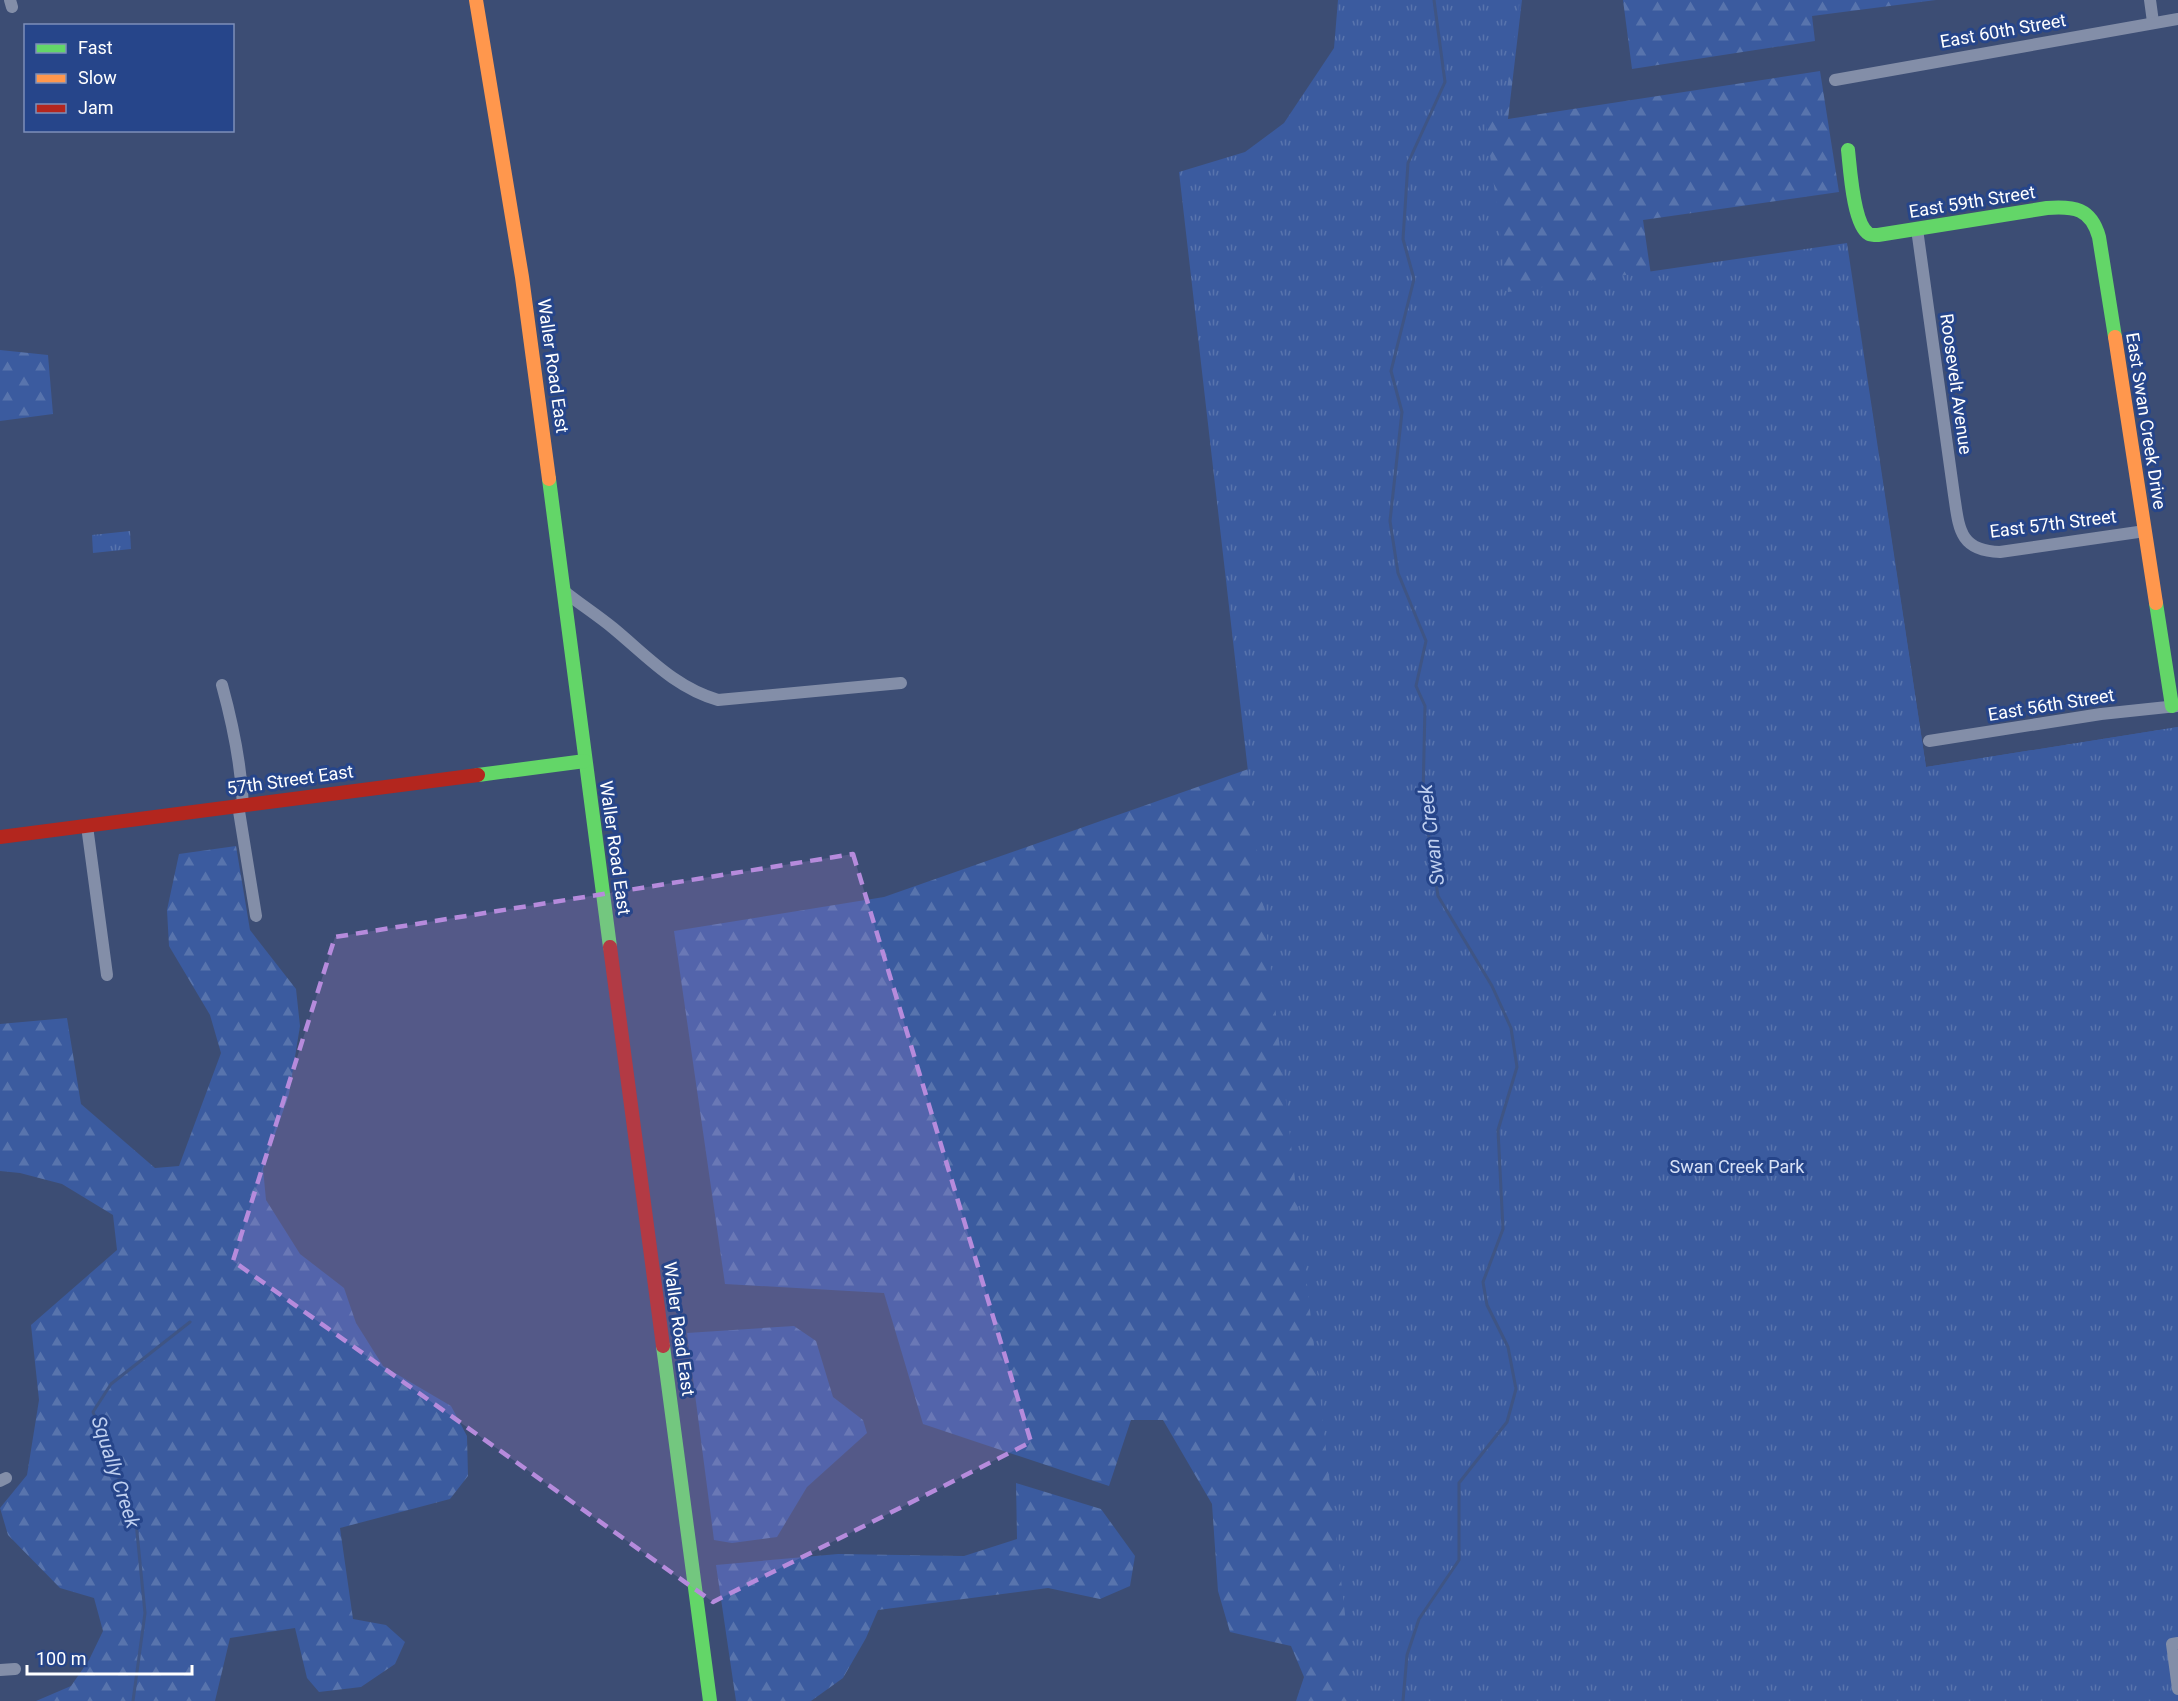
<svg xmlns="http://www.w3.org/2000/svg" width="2178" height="1701" viewBox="0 0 2178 1701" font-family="Roboto,sans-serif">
<defs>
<pattern id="forest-firs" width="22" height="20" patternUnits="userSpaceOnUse" patternTransform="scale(1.5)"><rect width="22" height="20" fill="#3b5b9f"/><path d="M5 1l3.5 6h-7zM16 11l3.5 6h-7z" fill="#5874ad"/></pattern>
<pattern id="park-tufts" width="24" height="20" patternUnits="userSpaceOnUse" patternTransform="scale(1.5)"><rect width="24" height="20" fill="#3b5b9f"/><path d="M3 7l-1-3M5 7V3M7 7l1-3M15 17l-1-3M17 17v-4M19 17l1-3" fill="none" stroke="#5874ad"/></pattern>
</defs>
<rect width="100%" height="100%" fill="#3c4d74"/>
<g fill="url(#forest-firs)">
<path d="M1350,0H1522L1508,119L1820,71L1839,192L1643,220L1653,289L1849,262L1926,767L2178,727L1615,1701H1296L1304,1677L1291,1646L1230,1632L1218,1591L1212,1504L1163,1420H1131L1109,1486L923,1424L884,1293L725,1284L674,931L884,897L1257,766L1287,150L1334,76Z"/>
<path d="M1623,0H1936L1812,16L1815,41L1632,69Z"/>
<path d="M0,350L48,355L53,414L0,421Z"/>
<path d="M236,846L250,930L296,989L300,1026L289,1094L263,1169L266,1200L300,1254L344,1288L356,1323L383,1366L451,1406L467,1436L468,1476L450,1499L340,1528L353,1619L386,1625L405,1642L395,1664L361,1687L319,1692L307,1678L295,1628L230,1638L215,1701H36L71,1686L89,1660L103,1631L94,1598L60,1588L8,1535L0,1508L27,1475L39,1400L31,1325L117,1250L113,1215L62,1184L20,1173L0,1171V1024L67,1018L81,1104L155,1168L179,1166L221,1053L210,1015L169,946L167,910L179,854Z"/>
<path d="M794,1326L816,1341L833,1397L863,1420L867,1433L807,1487L777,1537L732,1543L714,1540L687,1333Z"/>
<path d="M1016,1483L1101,1509L1135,1556L1130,1586L1100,1599L1048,1588L878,1610L866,1638L843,1678L811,1701H736L716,1565L838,1554L964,1556L1017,1539Z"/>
</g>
<g fill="url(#park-tufts)">
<path d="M1338,0H1520L1503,116L1485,117L1508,292L1847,243L1926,767L2178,727V1701H1355L1179,172L1245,152L1284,123L1334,48Z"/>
<path d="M130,531L131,549L93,553L92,535Z"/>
</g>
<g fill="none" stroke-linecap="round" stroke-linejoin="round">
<g stroke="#3f5585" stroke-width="3">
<path d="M133,1701L145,1613L136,1522L93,1412L111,1384L190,1322"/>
<path d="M1403,1701L1407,1655L1419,1619L1459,1560V1483L1507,1422L1516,1389L1508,1347L1487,1305L1483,1282L1503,1229L1498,1130L1517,1067L1511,1028L1492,986L1438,896L1423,798L1425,706L1416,686L1426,641L1398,573L1390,521L1402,412L1391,371L1414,279L1403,239L1408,163L1445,82L1434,0"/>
</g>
<g stroke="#838ea8" stroke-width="12">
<path d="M10,0L12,7"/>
<path d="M2150,0L2153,22"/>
<path d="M1835,80L2178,19"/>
<path d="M1917,229L1954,495C1959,528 1959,551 2000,552L2145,531"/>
<path d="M565,592C580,604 597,615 613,628C647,656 674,687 718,700L901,683"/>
<path d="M222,685C233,725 241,764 243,805"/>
<path d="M1929,741L2101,714L2177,706"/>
<path d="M238,805L256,916"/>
<path d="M87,826L107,975"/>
<path d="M0,1481L6,1478"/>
<path d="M2178,1643L2172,1644L2178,1689"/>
<path d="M0,1670L15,1669"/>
</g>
<g stroke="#63d668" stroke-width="14">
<path d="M1848,150C1850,167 1853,225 1869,234C1871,235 1875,235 1878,235L2047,208C2074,206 2091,208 2099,237L2115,337"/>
<path d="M549,479L610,947"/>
<path d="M2156,603L2172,706"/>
<path d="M478,775L585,761"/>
<path d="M663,1346L710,1701"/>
</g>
<g stroke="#ff974d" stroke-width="14">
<path d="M476,0L522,277L549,479"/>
<path d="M2115,337L2156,603"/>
</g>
<g stroke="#b3261e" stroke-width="14">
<path d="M0,837L478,775"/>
<path d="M610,947L663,1346"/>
</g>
</g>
<path fill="#b68bdc" fill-opacity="0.2" stroke="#b68bdc" stroke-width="4.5" stroke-dasharray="12 8" stroke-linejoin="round" d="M853,854L1031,1442L713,1602L233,1261L335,937Z"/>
<g text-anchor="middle" stroke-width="6" stroke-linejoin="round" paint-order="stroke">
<g font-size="18" fill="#fff" stroke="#26458a">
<text transform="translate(2003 31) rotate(-10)" y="6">East 60th Street</text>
<text transform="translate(1972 202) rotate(-9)" y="6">East 59th Street</text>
<text transform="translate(553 366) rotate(82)" y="6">Waller Road East</text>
<text transform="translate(1956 384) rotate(82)" y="6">Roosevelt Avenue</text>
<text transform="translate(2146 421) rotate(81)" y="6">East Swan Creek Drive</text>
<text transform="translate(2053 524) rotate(-7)" y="6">East 57th Street</text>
<text transform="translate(2051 705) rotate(-9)" y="6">East 56th Street</text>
<text transform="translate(290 780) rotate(-8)" y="6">57th Street East</text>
<text transform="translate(615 848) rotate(82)" y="6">Waller Road East</text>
<text transform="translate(679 1329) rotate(82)" y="6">Waller Road East</text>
</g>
<g font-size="18" fill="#d8e2f7" stroke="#26458a">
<text x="1737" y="1173">Swan Creek Park</text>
</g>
<g font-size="20" font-style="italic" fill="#c0d0f0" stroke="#26458a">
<text transform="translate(1431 835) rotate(-97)" y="7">Swan Creek</text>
<text transform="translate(116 1472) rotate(72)" y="7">Squally Creek</text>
</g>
</g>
<rect x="24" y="24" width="210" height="108" fill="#26458a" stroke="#7d8fb9" stroke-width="1.5"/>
<rect x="36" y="44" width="30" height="9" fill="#63d668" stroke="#7d8fb9" stroke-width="1.5"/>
<text x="78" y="54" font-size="18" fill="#ffffff">Fast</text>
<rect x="36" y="74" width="30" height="9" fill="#ff974d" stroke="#7d8fb9" stroke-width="1.5"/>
<text x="78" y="84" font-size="18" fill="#ffffff">Slow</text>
<rect x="36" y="104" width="30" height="9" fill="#b3261e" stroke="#7d8fb9" stroke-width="1.5"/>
<text x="78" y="114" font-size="18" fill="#ffffff">Jam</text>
<path d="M27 1665v9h165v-9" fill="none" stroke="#ffffff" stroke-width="3"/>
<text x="36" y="1665" font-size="18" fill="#ffffff" stroke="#26458a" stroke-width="4.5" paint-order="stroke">100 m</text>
</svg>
